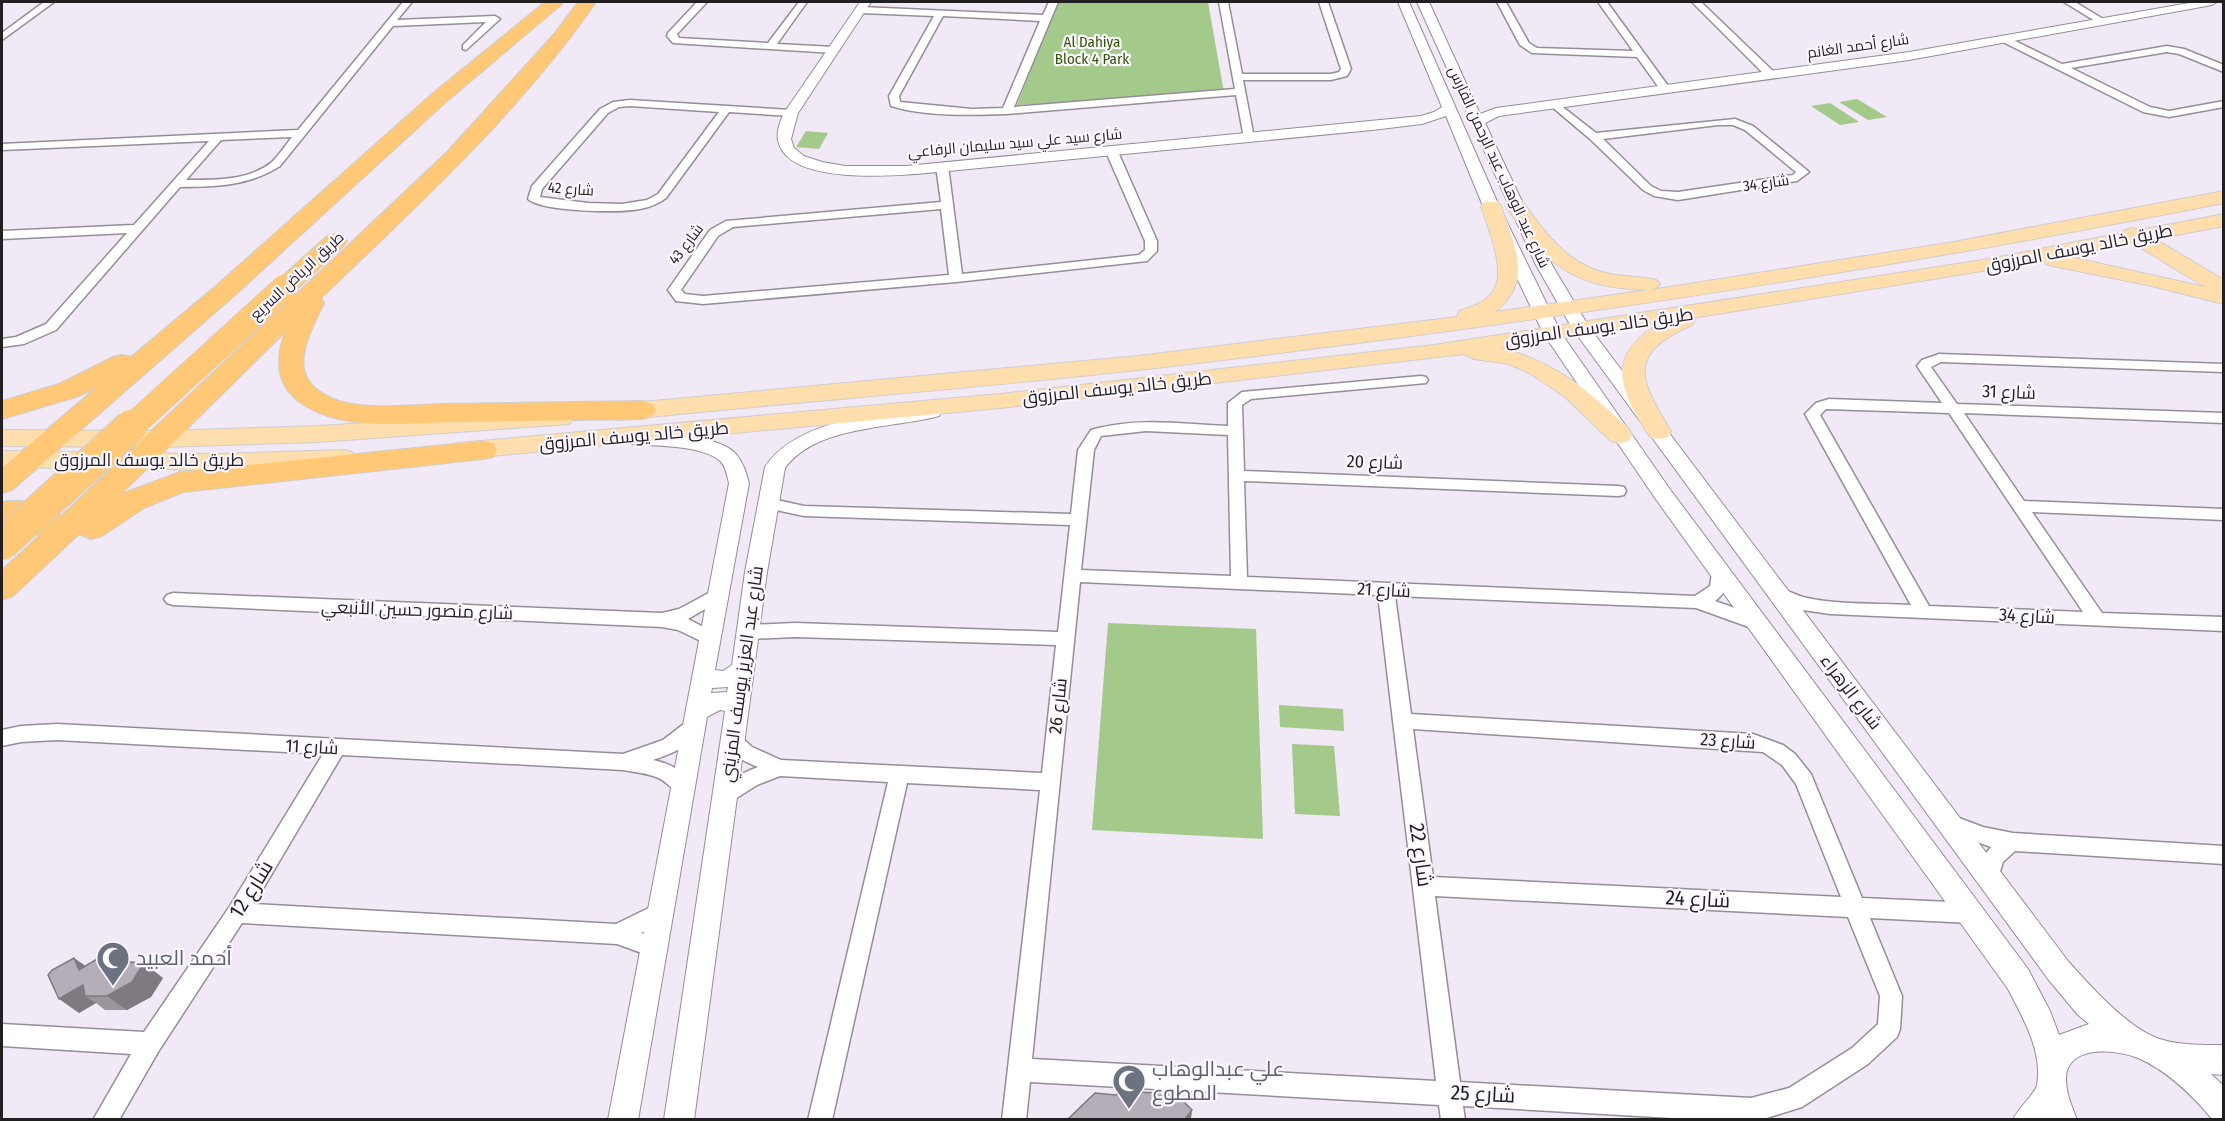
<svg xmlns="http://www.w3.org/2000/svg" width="2225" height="1121" viewBox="0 0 2225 1121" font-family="'Fira Sans Condensed',Cairo,sans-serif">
<rect width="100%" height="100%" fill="#f1e9f5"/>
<g fill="#a4ca8b">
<path d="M1057,2H1208L1224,93L1017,105Z"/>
<path d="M1857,99L1887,117L1868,120L1839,102Z"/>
<path d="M1830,103L1859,122L1840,125L1811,106Z"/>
<path d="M806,131L828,133L819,149L796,147Z"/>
<path d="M1108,623L1256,629L1263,839L1092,830Z"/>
<path d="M1279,705L1343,709L1344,731L1280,727Z"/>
<path d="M1292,744L1334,746L1340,816L1295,814Z"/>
</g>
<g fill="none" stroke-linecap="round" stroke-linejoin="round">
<g stroke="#958d98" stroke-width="3">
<g id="minor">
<path d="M44,2H54L2,40V33Z"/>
<path d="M403,2H412L397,20L495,16L500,19L466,50L463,49V45L486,22L393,26L280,166C249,186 216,187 180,187L56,330L24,344L2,347V339L16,337L46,324L127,233L2,239V231L134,225L209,141L2,150V144L298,130ZM292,137C286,145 279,155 272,162C249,181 214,180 186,180L221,140Z"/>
<path d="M697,2H707L677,34L679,38L768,43L799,2H807L777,44L834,47L839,50L834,53L673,43L667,36L668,33Z"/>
<path d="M1049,2H1058L1014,107L1235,89L1219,2H1228L1242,74H1331L1339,72L1341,69L1319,2H1328L1351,69L1347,76L1331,80H1243L1254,138L1249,141L1244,138L1236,95L1007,114C970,115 927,117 891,106L889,96L934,16L861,13L856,10L861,7L1043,15ZM943,16L1040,21L1003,108L972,109L900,102L899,96Z"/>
<path d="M1497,2H1506L1529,43L1537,48L1633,51L1598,2H1607L1671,90L1662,92L1637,57L1532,53L1520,45Z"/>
<path d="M1692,2H1701L1775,73V77H1767Z"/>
<path d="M2064,2H2075L2108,22L2100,24Z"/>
<path d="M2003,38H2009L2062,64L2167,46L2184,49L2224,65V72L2179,54L2167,52L2071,68L2150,107L2169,111L2224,101V107L2169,117L2143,112L2003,42Z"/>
<path d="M630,100L791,110L796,113L791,116L729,112L666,198C658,204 650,207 640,209C620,213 542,212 528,199L532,186L600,109L613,102ZM630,106L719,112L658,194L647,200L622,204L588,203L540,197L542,189L608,113L619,107Z"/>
<path d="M1555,101L1596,133L1735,119L1753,126L1809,172L1797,181L1678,200L1654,196L1643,190L1590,139L1551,106L1550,104ZM1718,125H1733L1745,130L1796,172L1793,175L1678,192L1661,191L1651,186L1603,139Z"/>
<path d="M1112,149L1118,152L1157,241V251L1147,261L956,282L703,304L676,301L668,290L710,230L726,221L941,202L936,166L942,163L948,166L962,274L1139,255L1145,250V241L1106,152ZM941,209L949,275L703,296L685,294L681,290L718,236L733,227Z"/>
<path d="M1939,354L2224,364V372L1941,362L1931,367L1957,404L2224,413V423L1964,413L2024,501L2224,509V520L2032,512L2102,613L2224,617V631L1830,614L1803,610L1771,598L1769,594L1771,590C1783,586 1795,596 1807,598C1840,605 1877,603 1911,605L1805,414L1816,403L1829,399L1942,403L1917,366L1922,360ZM1826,409L1949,413L2083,612L1929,606L1820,415Z"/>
<path d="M1421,376L1426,377L1428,380L1426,383L1251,399L1242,405L1244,471L1618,486L1624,487L1626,491L1624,495L1618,496L1244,481L1247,577L1695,596L1710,586L1713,566H1725C1732,579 1726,593 1715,601L1766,619L1769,624L1766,629L1760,631L1696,608L1395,596L1411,714L1753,734L1783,745L1795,754L1811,774L1862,898L1971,903L1978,906L1982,913L1978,920L1971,923L1870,918L1902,996L1900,1029L1897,1037L1868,1064L1802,1107L1760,1120H1708L1463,1106L1465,1120H1441L1439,1105L1030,1082L1026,1120H1002L1040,790L907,783L832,1120H808L888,782L780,776L757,785L724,806L717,804L714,798C722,782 742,773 758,767C743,761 730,755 723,740L725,735L732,732L739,735L752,747L781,760L1042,773L1056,645L795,637L748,639L742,637L739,632L742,627L748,625L795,623L1058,632L1070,525L804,516L762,507L760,503L762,499L768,498L804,506L1071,514L1078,450L1091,430C1136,417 1182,424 1228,426V403L1242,392ZM1146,431L1228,435L1231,576L1081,570L1094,450L1101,436ZM1080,582L1378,595L1436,1081L1032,1059ZM1413,729L1763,752L1782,765L1796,784L1841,897L1433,877ZM1435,896L1848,917L1880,996L1878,1024L1852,1048L1789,1088L1751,1098L1460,1082Z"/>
<path d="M718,588L724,590L726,594L724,598L688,619L715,633L718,638L715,643L709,645L678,630L662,627L173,605L167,603L164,599L167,595L173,593L662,613L679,609Z"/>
<path d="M692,720L699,723L701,728C692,746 671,754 653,760C668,763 684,770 692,785L689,791C673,796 669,781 656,777C646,773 634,772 623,770L342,755L254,904L616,924L659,903L666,906L670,913L666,920L641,933L661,940L664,947L661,954L653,957L617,944L242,923L158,1052L119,1120H93L131,1054L2,1046V1024L144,1032L230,906L323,754L57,740L21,742L2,746V730L21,726L57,724L623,754L663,740L685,723Z"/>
<path d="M1951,815L1983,827L2013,833L2224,846V864L2015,851L2003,862L1996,884L1989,886L1982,884C1976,871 1982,857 1991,847L1944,830L1941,824L1944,818Z"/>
</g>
</g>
<g stroke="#958d98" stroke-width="2">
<g id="tertiary">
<path d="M860,2H871L798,113L791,139L794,148L804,156L822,162L845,166H906L1421,116L1434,112L1442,107L1398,2H1409L1499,206L1561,333L1669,488L2028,969L2050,1011L2059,1035L2089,1024L2078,1015L2048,979L1572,328L1536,265L1417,2H1429L1480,114L1496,108L1909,52L2195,2H2217L2212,5L1909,60L1499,116L1485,123L1552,265L1589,327L2068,961C2090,986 2130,1031 2163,1040C2181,1045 2204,1045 2224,1045V1075L2211,1074L2224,1086V1120H2213C2192,1095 2168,1071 2138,1058C2116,1049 2066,1044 2066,1079C2066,1094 2072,1106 2077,1120H2013C2018,1108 2035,1094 2037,1085C2043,1052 2023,1018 2008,989L1655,498L1543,333L1483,206L1446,116L1422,124L1372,130L938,172C904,175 793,187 779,144C775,134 780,122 784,113Z"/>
<path d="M932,406L939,408L941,412L939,416C891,429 817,425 785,468L767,572L694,1120H664L725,711L720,710L707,717L638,1120H608L729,483C727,476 726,466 720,461C703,445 654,446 631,444L624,442L622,438L624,434L631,432C657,434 717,434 735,453C743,462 746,472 749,483L715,670L723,671L732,665L745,572L765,467C795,420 881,413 932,406ZM728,687L727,692L711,693L712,688Z"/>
</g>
</g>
<g stroke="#cececf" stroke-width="2">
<g id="primary">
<path d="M2224,191V203C1864,274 1502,328 1138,370C966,389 793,402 620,420L612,417L608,412L612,407L620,404L1138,356L1457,317L1459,311C1471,307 1484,303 1492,293C1508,273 1488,228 1481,206L1484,202H1498L1501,206C1514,247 1535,279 1495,312L1648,290C1572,288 1547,265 1505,205L1508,201H1522C1545,233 1568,266 1610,274C1625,277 1641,276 1656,280L1660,284L1656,288L1651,290L1954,242Z"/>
<path d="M2224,214V226L2155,239L2224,280V304L2152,286L2053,266L2046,264L2043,261L1693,318L1695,320L1692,325C1626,354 1639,379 1671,431L1668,437L1659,439L1650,437C1620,390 1603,357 1660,323L1501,348C1556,362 1589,391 1629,429L1632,435L1629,441L1620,443L1611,441L1564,396L1529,373L1509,364L1474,359L1464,354L1000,408L459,459L450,457L447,451L450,445L459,443L1000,394L1434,345L1989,259L2122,233L2125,230L2132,228L2140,230ZM2133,243L2205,287L2066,256Z"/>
<path d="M561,411L569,414L573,419L569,424L318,442L161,447L2,446V430L161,431L318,426Z"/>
<path d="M343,450L352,452L355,458L352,464L343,466L217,470L2,467V451L217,454Z"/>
</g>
</g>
<g stroke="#cececf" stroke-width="2">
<g id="motorway">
<path d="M545,2H560L562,4L447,101L235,295L12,490L2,493V468L98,386L79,396L2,419V401L59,384L113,357L122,355L131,357L217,285L433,93Z"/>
<path d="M578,2H596C519,113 418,205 321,298L324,303C315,323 293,359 309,381C315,390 329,398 339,401C370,410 408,405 440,404C507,403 575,402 642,401L652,404L656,410L652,416L642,419C581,420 520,421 459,422C414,422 358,431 315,411C279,394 272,368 285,332L121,494L180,472L483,441L493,443L497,450L493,457L483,459L183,492L144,508L102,536L91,539L79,534L13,596L2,600V570L39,536C30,520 19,521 2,522V502C22,499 44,502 61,516L447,152L555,33Z"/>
<path d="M335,234L343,236L347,241L343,246L294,292L285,294L276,292L273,287L276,282L327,236Z"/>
</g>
</g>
<use href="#minor" fill="#fff" fill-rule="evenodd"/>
<use href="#tertiary" fill="#fff" fill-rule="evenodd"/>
<use href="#primary" fill="#ffdead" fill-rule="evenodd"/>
<use href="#motorway" fill="#ffc876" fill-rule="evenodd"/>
<g stroke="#cececf" stroke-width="26" stroke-linecap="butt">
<path id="motorway-bridge-far1" d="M130,428L285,287"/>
</g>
<g stroke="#cececf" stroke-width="34" stroke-linecap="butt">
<path id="motorway-bridge" d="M2,544L131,426"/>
</g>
<use href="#motorway-bridge-far1" stroke="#ffc876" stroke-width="25"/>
<use href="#motorway-bridge" stroke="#ffc876" stroke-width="32"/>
</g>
<path fill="#9c959e" d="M112,956L120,962L163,978L151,997L127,1010H105L96,1003L79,1013L74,958L85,966Z"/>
<g fill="#7f7981">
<path d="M112,956L131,970L114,961Z"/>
<path d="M74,958L94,972L79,970Z"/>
<path d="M144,963L163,978L151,997L127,1010L107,996Z"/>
<path d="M83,985L85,996L96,1003L79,1013L59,999Z"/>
<path d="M1192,1110L1191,1119H1185Z"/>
</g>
<g fill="#b5adb8" stroke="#7f7981" stroke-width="1.5">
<path d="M105,954L112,956L114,961L144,963L132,982L107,996H85L83,985L59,999L48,975L52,970L74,958L79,970Z"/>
<path d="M1124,1086L1132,1096L1139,1092L1176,1094L1192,1110L1185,1119H1186H1068L1095,1093L1116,1095Z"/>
</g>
<defs>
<g id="mosque-pin" transform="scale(1.725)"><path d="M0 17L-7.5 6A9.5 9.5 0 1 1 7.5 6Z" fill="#6b7280" stroke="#fcf7ff"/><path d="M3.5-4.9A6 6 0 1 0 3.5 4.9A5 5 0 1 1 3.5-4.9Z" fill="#fff"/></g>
</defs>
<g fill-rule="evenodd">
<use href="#mosque-pin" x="113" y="958"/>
<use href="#mosque-pin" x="1129" y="1081"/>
</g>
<g text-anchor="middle" stroke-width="4.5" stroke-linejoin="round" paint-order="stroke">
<g font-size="15" fill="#2f5607" stroke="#fcf7ff">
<text x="1092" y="47">Al Dahiya<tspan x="1092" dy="17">Block 4 Park</tspan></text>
</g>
<g font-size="15" fill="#221f23" stroke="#fcf7ff">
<text transform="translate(1858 46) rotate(-8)" y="5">شارع أحمد الغانم</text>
<text transform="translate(1015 143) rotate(-5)" y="5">شارع سيد علي سيد سليمان الرفاعي</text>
<text transform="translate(1499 167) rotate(65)" y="5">شارع عبد الوهاب عبد الرحمن الفارس</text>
<text transform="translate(1766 183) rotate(-8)" y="5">شارع 34</text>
<text transform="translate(571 189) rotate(4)" y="5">شارع 42</text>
<text transform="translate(686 244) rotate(-53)" y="5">شارع 43</text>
<text transform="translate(297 276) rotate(-43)" y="5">طريق الرياض السريع</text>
</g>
<g font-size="18" fill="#221f23" stroke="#fcf7ff">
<text transform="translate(2079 248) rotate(-11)" y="6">طريق خالد يوسف المرزوق</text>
<text transform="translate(1599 327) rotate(-8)" y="6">طريق خالد يوسف المرزوق</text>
<text transform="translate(1117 388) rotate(-6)" y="6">طريق خالد يوسف المرزوق</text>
<text transform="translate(2009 392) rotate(2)" y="6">شارع 31</text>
<text transform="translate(634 436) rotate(-5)" y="6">طريق خالد يوسف المرزوق</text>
<text x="149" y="466">طريق خالد يوسف المرزوق</text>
<text transform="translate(1375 462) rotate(2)" y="6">شارع 20</text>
<text transform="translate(1384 590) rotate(3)" y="6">شارع 21</text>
<text transform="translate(417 610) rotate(2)" y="6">شارع منصور حسين الأنبعي</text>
<text transform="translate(2027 616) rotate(3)" y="6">شارع 34</text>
<text transform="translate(742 674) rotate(-82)" y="6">شارع عبد العزيز يوسف المزيني</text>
<text transform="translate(1851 692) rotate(53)" y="6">شارع الزهراء</text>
<text transform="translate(1058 706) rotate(-84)" y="6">شارع 26</text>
<text transform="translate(1728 741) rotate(4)" y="6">شارع 23</text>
<text transform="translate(312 747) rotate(3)" y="6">شارع 11</text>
</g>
<g font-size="21" fill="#221f23" stroke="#fcf7ff">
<text transform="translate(1421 855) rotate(82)" y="7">شارع 22</text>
<text transform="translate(251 889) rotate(-58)" y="7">شارع 12</text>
<text transform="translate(1698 899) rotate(3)" y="7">شارع 24</text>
<text transform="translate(1483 1094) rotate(3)" y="7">شارع 25</text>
</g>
<g font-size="21" fill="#5b616d" stroke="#fcf7ff" text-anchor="start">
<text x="136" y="965">أحمد العبيد</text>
<text x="1152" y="1076">علي عبدالوهاب<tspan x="1152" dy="24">المطوع</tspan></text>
</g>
</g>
<rect width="2225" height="1121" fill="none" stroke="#221f23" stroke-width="6"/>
</svg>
